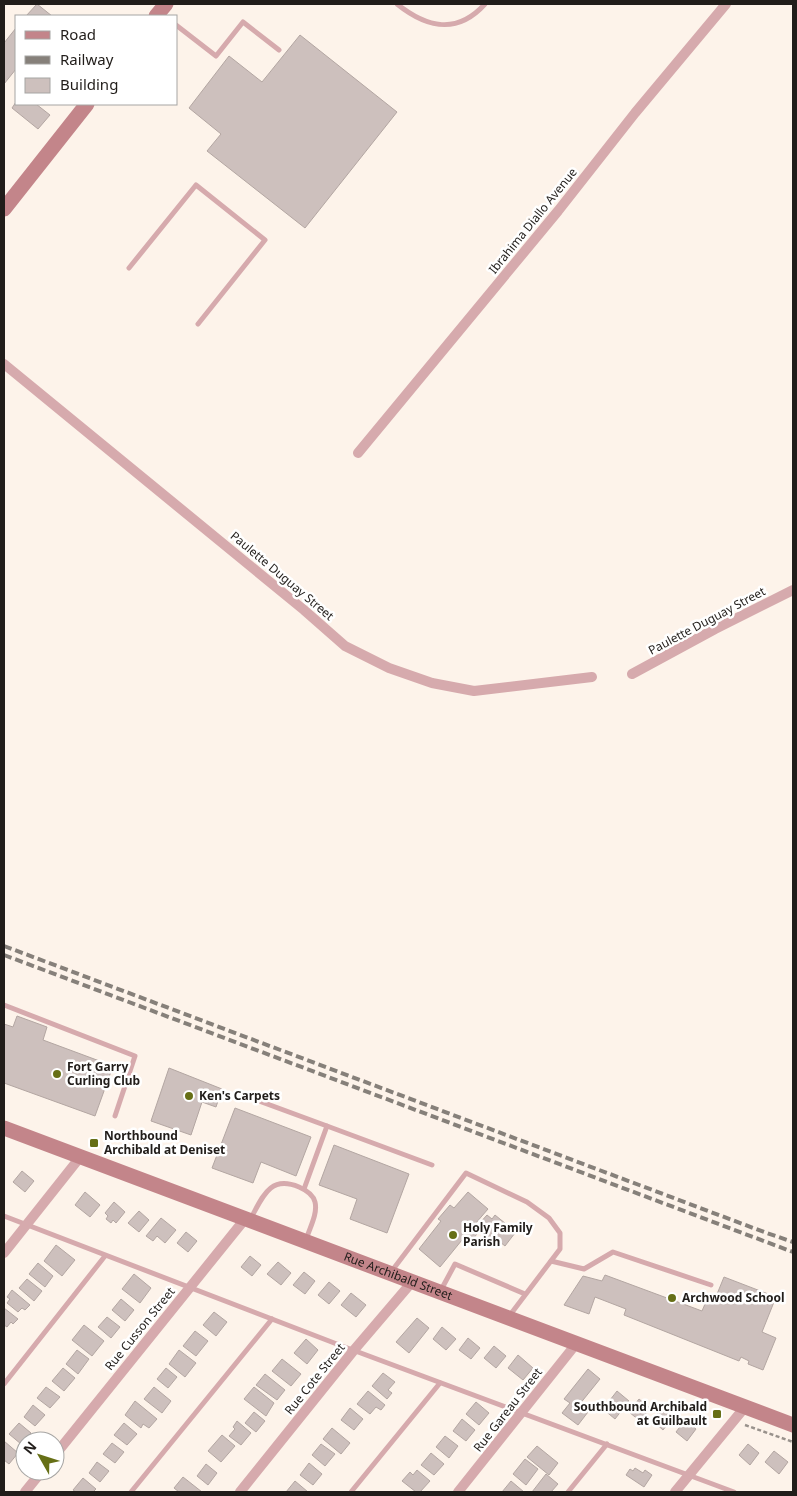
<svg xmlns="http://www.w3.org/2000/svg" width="797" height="1496" viewBox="0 0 797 1496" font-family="'Noto Sans',sans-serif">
<rect width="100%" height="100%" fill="#fdf3ea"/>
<g fill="#cdc0bd" stroke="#b3a6a2">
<path d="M37,4L52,16H26Z"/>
<path d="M16,28V69L4,84V43Z"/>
<path d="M300,35L397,112L305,228L207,151L221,134L189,108L229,56L262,82Z"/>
<path d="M16,102V104H36L50,115L38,129L12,108Z"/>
<path d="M17,1016L47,1027L43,1040L113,1066L95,1116L4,1083V1024L13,1027Z"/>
<path d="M169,1068L222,1089L216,1107L202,1102L191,1135L151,1121Z"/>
<path d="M235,1108L311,1137L296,1176L261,1162L253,1183L212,1168Z"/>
<path d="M334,1145L409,1174L387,1233L350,1219L357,1199L319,1185Z"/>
<path d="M22,1171L34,1181L25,1192L13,1182Z"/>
<path d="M85,1192L100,1205L90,1217L75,1205Z"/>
<path d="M468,1192L488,1209L475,1224L481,1229L468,1245L462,1240L440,1267L419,1249L441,1221L438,1219L450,1205L454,1208Z"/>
<path d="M114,1202L125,1212L116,1223L113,1220L111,1223L106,1219L108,1216L105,1213Z"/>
<path d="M139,1211L149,1220L139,1232L128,1223Z"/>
<path d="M487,1215L492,1219L495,1215L511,1228L510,1229L515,1233L505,1246L500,1242L498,1244L482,1232L484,1230L478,1225Z"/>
<path d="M161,1218L176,1230L165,1243L157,1236L153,1241L146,1236Z"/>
<path d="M186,1232L197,1241L188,1252L177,1243Z"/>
<path d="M56,1245L75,1260L62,1276L44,1261Z"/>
<path d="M250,1256L261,1265L252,1276L241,1267Z"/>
<path d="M278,1262L291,1273L281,1285L267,1274Z"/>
<path d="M38,1263L53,1276L45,1287L29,1274Z"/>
<path d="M304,1272L315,1281L305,1294L293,1285Z"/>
<path d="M134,1274L151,1288L140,1303L122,1289Z"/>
<path d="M605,1275L702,1311L708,1297L715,1299L724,1277L776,1297L762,1332L776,1338L763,1370L748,1364L749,1361L741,1357L739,1361L624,1315L626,1309L595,1297L589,1314L564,1305L583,1276L602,1281Z"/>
<path d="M27,1279L42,1291L34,1301L19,1288Z"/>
<path d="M329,1282L340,1291L329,1304L318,1295Z"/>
<path d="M12,1290L30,1305L25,1310L22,1308L18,1312L7,1303L10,1299L7,1297Z"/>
<path d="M351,1293L366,1305L356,1317L341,1305Z"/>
<path d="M121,1299L134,1310L125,1321L112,1310Z"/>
<path d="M4,1308L18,1319L13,1324L11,1322L7,1327L4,1325Z"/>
<path d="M214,1312L227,1322L216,1336L203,1325Z"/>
<path d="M107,1317L120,1327L111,1338L98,1327Z"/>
<path d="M417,1318L429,1328L409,1353L396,1342Z"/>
<path d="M84,1325L104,1341L92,1356L72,1340Z"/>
<path d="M442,1327L456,1339L446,1350L433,1339Z"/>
<path d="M195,1331L208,1341L196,1356L183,1346Z"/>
<path d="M468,1338L480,1348L471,1359L459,1350Z"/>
<path d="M306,1339L318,1350L307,1364L294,1353Z"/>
<path d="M494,1346L506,1356L496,1368L484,1358Z"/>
<path d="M77,1350L89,1359L78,1374L66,1364Z"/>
<path d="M179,1350L196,1363L185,1377L169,1364Z"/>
<path d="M518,1355L533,1368L523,1380L508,1368Z"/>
<path d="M282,1359L301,1374L291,1386L272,1371Z"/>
<path d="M63,1368L75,1378L64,1391L52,1381Z"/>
<path d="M166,1368L177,1377L168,1388L157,1379Z"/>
<path d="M588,1369L600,1379L579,1405L588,1412L578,1425L562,1413L570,1403L564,1399Z"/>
<path d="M383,1373L395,1382L388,1390L392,1393L387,1399L372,1386Z"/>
<path d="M265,1374L285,1390L277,1400L256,1385Z"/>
<path d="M46,1387L60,1397L50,1408L37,1398Z"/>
<path d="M154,1387L171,1401L162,1413L144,1399Z"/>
<path d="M254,1387L274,1403L266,1416L244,1399Z"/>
<path d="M368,1391L385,1405L381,1410L376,1407L370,1414L357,1404Z"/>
<path d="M617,1391L629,1401L615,1419L603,1409Z"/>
<path d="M639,1399L650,1408L640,1421L629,1412Z"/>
<path d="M135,1401L157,1419L149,1428L143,1424L141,1428L125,1415Z"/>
<path d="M476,1402L489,1413L479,1425L466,1414Z"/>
<path d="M33,1405L45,1415L35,1426L24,1417Z"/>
<path d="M350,1408L363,1419L354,1430L341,1420Z"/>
<path d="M662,1408L673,1417L663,1430L652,1420Z"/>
<path d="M254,1412L265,1421L256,1432L245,1423Z"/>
<path d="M462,1419L475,1430L466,1441L453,1431Z"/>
<path d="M685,1420L696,1429L687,1441L676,1432Z"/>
<path d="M237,1421L251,1433L241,1445L229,1436L235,1429L233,1427Z"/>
<path d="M19,1423L31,1433L21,1444L9,1434Z"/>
<path d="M124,1423L137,1434L127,1445L114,1435Z"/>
<path d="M332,1428L350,1443L341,1454L323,1439Z"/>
<path d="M222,1435L235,1446L221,1462L208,1451Z"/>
<path d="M445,1436L458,1446L449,1458L436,1447Z"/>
<path d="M4,1441L18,1453L9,1464L4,1460Z"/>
<path d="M112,1443L124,1452L115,1463L103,1454Z"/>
<path d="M321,1444L335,1454L325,1466L312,1455Z"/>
<path d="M748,1444L759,1453L750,1465L739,1455Z"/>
<path d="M537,1446L558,1463L549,1475L527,1457Z"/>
<path d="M774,1451L788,1462L779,1474L765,1462Z"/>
<path d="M431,1453L444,1464L434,1475L421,1465Z"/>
<path d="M525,1459L538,1469L526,1485L513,1474Z"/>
<path d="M97,1462L109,1471L100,1482L89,1473Z"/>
<path d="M309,1463L322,1474L313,1485L300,1475Z"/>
<path d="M206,1464L217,1473L208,1485L197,1476Z"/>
<path d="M635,1468L643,1473L645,1470L652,1475L644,1487L626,1475L630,1469L633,1471Z"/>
<path d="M417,1470L430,1481L420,1492H416L402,1481L410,1472L413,1475Z"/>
<path d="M546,1474L558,1484L551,1492H532Z"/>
<path d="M183,1477L202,1492H179L174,1488Z"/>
<path d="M83,1478L96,1489L93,1492H76L73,1490Z"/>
<path d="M295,1481L308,1492H286Z"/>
<path d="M511,1481L524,1492H502Z"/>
</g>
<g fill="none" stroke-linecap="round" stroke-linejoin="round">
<path stroke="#99928c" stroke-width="2.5" stroke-dasharray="4 2.5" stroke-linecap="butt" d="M745,1425L793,1442"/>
<g stroke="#d6aaad" stroke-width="5">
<path d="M397,4C427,28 457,35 485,4"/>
<path d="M176,25L216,56L243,22L279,50"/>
<path d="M129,268L196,185L265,240L198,324"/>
<path d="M4,1005L135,1056L115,1116"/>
<path d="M248,1097L327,1126L304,1189"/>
<path d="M327,1126L432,1165"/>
<path d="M4,1216L342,1346L734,1492"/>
<path d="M251,1218C263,1196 270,1175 299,1187C306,1190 313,1194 315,1202C318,1214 309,1229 306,1240"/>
<path d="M551,1261L584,1269L613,1252L711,1285"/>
<path d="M391,1272L466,1173L527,1202L549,1218L560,1233V1249L510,1315"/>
<path d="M441,1290L455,1264L525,1294"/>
<path d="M4,1384L105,1256"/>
<path d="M131,1492L272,1319"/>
<path d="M351,1492L440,1383"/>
<path d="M568,1492L607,1444"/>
</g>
<g stroke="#d6aaad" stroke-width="10">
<path d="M4,364L304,610L345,646L389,668L432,683L474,691L592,677"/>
<path d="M358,453L558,211L635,113L726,4"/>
<path d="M632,674L715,629L793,590"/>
<path d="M4,1253L81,1156"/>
<path d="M55,1455L245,1219"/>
<path d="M25,1492L42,1471"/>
<path d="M240,1492L354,1350L412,1282"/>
<path d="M458,1492L576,1344"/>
<path d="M675,1492L745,1407"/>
</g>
<g stroke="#c3858a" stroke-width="15">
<path d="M156,16L166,4"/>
<path d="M4,209L87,104"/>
<path id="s1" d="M4,1128L793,1425"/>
</g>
<g stroke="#86807a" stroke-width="4" stroke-dasharray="8 4" stroke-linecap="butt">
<path d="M4,946L764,1232L793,1242"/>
<path d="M4,955L793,1252"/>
</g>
</g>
<g fill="#666f16" stroke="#fff" stroke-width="2">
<circle cx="57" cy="1074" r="5"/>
<circle cx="189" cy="1096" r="5"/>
<rect x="89" y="1138" width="10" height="10" rx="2.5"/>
<circle cx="453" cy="1235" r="5"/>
<circle cx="672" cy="1298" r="5"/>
<rect x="712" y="1409" width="10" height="10" rx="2.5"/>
</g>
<g text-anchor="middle" stroke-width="5" stroke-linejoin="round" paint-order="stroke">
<g font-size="12" fill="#211d1a" stroke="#fff">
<text transform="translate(533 221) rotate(-51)" y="4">Ibrahima Diallo Avenue</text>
<text transform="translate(282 576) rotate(40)" y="4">Paulette Duguay Street</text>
<text transform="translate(707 621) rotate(-28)" y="4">Paulette Duguay Street</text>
<text dy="4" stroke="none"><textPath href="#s1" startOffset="421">Rue Archibald Street</textPath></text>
<text transform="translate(140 1329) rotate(-51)" y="4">Rue Cusson Street</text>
<text transform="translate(315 1379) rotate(-51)" y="4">Rue Cote Street</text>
<text transform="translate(508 1410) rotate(-52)" y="4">Rue Gareau Street</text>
</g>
<g font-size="12" font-weight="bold" fill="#211d1a" stroke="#fff" text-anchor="start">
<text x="67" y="1071">Fort Garry<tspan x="67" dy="14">Curling Club</tspan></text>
<text x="199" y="1100">Ken's Carpets</text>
<text x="104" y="1140">Northbound<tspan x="104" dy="14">Archibald at Deniset</tspan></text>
<text x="463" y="1232">Holy Family<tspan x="463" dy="14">Parish</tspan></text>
<text x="682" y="1302">Archwood School</text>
<text x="707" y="1411" text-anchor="end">Southbound Archibald<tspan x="707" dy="14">at Guilbault</tspan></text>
</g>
</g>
<rect width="797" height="1496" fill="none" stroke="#211d1a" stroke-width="10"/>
<rect x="15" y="15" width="162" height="90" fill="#ffffff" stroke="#a6a5a3"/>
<rect x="25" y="31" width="25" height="8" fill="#c3858a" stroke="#a6a5a3"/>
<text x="60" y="40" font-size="15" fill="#211d1a">Road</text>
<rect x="25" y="56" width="25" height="8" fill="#86807a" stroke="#a6a5a3"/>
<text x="60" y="65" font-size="15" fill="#211d1a">Railway</text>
<rect x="25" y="78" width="25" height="15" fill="#cdc0bd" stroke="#a6a5a3"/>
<text x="60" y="90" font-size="15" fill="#211d1a">Building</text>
<g transform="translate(40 1456) rotate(309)"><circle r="24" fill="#ffffff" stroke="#a6a5a3"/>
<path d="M0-4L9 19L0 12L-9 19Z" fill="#666f16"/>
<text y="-8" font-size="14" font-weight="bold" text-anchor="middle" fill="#211d1a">N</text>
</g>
</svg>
